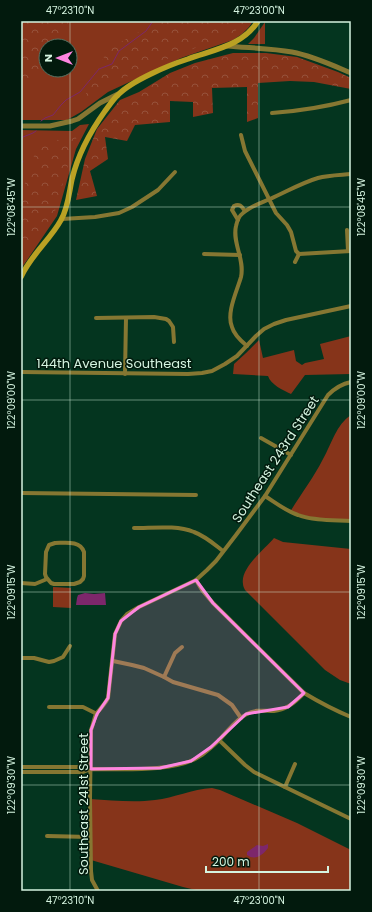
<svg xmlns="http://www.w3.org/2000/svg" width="372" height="912" viewBox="0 0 372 912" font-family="Poppins,sans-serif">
<defs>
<pattern id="forest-crowns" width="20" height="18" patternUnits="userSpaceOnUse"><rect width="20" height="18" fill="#86341a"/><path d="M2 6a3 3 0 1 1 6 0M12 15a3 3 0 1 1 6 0" fill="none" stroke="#96523b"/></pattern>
</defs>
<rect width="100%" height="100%" fill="#04351f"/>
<g fill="#86341a" fill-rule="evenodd">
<path d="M21,21H253L249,27L242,34L233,40L181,58L108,92L81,112L67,120H21ZM46,46H70V70H46Z"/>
<path d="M265,22V44H248L254,38Z"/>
<path d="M89,124L76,149L57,216L21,269V130L72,131L80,125Z"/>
<path d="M351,336V374L305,375L291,394C283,390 271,385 268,376L233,374L234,364L246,353L259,340L263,358L294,350L296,361L302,365L305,363L324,359L320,344Z"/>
<path d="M351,415V521L317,519L290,512C301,494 314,477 323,459C332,443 336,425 351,415Z"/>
<path d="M274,538L283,542L351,549V684L340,680L325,670L245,590C244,588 243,586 243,584C240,568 265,549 274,538Z"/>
<path d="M53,587L71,588V608L53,607Z"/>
<path d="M212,788L220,790L297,823L351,850V891H200L183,887L91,860L90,799C111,800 133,803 155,800C174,798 192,789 212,788Z"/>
</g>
<g fill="url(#forest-crowns)">
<path d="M21,21H69L56,46H46V63L21,94Z"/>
<path d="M159,21H248L230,35L174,56L103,87L84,98L108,49Z"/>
<path d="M233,53H266L297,57L338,72L351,78V89L314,82L290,81L258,83V118L247,122V87L212,88L213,113L193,117V102L170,101V122L135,125L127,141L105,137L108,159L90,171L97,196L76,200L85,159L97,129L120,100L139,92L170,73L195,63Z"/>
<path d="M79,130L72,151L54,215L21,254V195L36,150Z"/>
</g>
<g fill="#7d276b">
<path d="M85,593L94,594L105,593L106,605H76L77,598L78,595Z"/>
<path d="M268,844V848C263,855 255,861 247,855V852L257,845L263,846Z"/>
</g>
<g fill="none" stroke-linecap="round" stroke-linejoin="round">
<g stroke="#7d276b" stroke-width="1">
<path d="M41,121L45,118L53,115L61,105L66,100L80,92L99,69L112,64L119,51L146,31L153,21"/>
<path d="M21,140L23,137L33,133L36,131"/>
<path d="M21,159L23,162L21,163"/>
</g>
<g stroke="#867732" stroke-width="4">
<path d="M272,113C299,111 325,107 351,100"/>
<path d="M241,135L245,151L276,213L287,225L291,232L296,251L299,254"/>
<path d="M62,219L95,217L119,213L132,207L158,190L175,172"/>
<path d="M238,220L232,210L234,206C240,203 242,207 245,211"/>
<path d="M347,230L348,251"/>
<path d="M204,254L240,255"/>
<path d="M299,254L351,251"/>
<path d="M295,262L299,254"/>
<path d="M96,318L154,317L166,319L169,321L173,327L174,342"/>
<path d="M247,346C241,341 234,335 232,327C226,313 237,291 241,277C245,259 232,243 236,226C237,221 239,216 243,213C251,206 261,203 270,199C286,192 301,183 318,178C328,175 340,175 351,174"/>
<path d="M21,372L188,374L202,373L212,371L225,364L237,356L256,336L264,329L274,324L286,320L351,306"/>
<path d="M125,374L126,318"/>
<path d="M261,438L291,455"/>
<path d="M21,493L196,495"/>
<path d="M265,496C276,503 286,511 298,515C314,521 334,520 351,521"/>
<path d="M134,528C154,528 176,525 194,532C205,536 214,544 223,551"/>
<path d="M55,543C65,543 80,540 84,552V576L83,579L80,582L74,584H54L51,583L46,577L45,574L46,552L49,545Z"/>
<path d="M196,580L202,590L213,603L304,693C319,702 334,710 351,717"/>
<path d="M21,583L35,584L47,579"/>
<path d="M21,658H34L49,662L54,661L63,657L70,646"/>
<path d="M113,661L132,665L144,668L164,677L173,682L218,695L232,705L241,718"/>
<path d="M164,677L175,653L182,647"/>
<path d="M49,707H83L97,714"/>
<path d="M219,740L245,765L254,772L351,819"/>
<path d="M21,767H83L90,769"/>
<path d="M21,772H83L91,769C121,769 177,773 202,755C208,750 215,745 220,739C228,731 236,719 247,714C255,709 264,711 274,711C287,710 296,702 304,693"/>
<path d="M285,787L295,764"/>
<path d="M47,836L90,837"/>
<path d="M98,891L92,880L91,871L90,799L91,730C93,725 94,719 96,714C100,709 105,704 108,698L115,634L121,621L127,614L139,607L196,580L207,570L216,561L236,535L265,496L328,395C335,388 341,384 351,382"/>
</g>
<g stroke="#867732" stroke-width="5">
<path d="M227,46C248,48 271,48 292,52C313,56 332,65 351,73"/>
<path d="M21,126H50L72,121L78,119L100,103L118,94"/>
</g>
<path stroke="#baa123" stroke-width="5.5" d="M21,277C30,256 50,240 61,220C68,208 69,193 72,179C78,154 90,132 105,111C109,106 113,99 118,95C131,81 169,65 188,59C212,50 243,46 258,21"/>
</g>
<path fill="#fe85e0" fill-opacity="0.2" stroke="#fe85e0" stroke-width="3" stroke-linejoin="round" d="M196,580L213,603L304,693L288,707L246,714L211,747L191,761L160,768L91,769V730L97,714L108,698L115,634L121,621L139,607Z"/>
<path fill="none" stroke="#d5f4e0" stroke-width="1" stroke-opacity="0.45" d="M70,21V46M259,21V891M70,70V891M21,207H351M21,400H351M21,592H351M21,785H351"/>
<g text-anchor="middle" stroke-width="3" stroke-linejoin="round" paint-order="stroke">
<g font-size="13" fill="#d5f4e0" stroke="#021a0d">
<text x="114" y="368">144th Avenue Southeast</text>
<text transform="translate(275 459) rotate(-57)" y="5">Southeast 243rd Street</text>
<text transform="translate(83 804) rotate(-90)" y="5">Southeast 241st Street</text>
</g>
</g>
<rect width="372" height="912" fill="none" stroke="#021a0d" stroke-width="44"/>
<g transform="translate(58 58) rotate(270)"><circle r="19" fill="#021a0d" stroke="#567161"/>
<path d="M0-3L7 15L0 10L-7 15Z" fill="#fe85e0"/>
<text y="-6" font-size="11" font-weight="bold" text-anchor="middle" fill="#d5f4e0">N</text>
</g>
<path d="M206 866v6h122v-6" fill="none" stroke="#d5f4e0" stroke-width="2"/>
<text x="212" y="866" font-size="12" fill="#d5f4e0" stroke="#021a0d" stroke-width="3" paint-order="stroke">200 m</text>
<rect x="22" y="22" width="328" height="868" fill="none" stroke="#d5f4e0" stroke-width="1.5"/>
<g font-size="10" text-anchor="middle" fill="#d5f4e0">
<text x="70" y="14">47°23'10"N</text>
<text x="259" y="14">47°23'00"N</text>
<text transform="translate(361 207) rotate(-90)" y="4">122°08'45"W</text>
<text transform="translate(11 207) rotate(-90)" y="4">122°08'45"W</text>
<text transform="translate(361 400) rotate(-90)" y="4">122°09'00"W</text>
<text transform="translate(11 400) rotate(-90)" y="4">122°09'00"W</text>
<text transform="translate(11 592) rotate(-90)" y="4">122°09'15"W</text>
<text transform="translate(361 592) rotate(-90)" y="4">122°09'15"W</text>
<text transform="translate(11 785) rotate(-90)" y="4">122°09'30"W</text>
<text transform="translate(361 785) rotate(-90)" y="4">122°09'30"W</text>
<text x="70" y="904">47°23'10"N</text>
<text x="259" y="904">47°23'00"N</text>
</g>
</svg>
